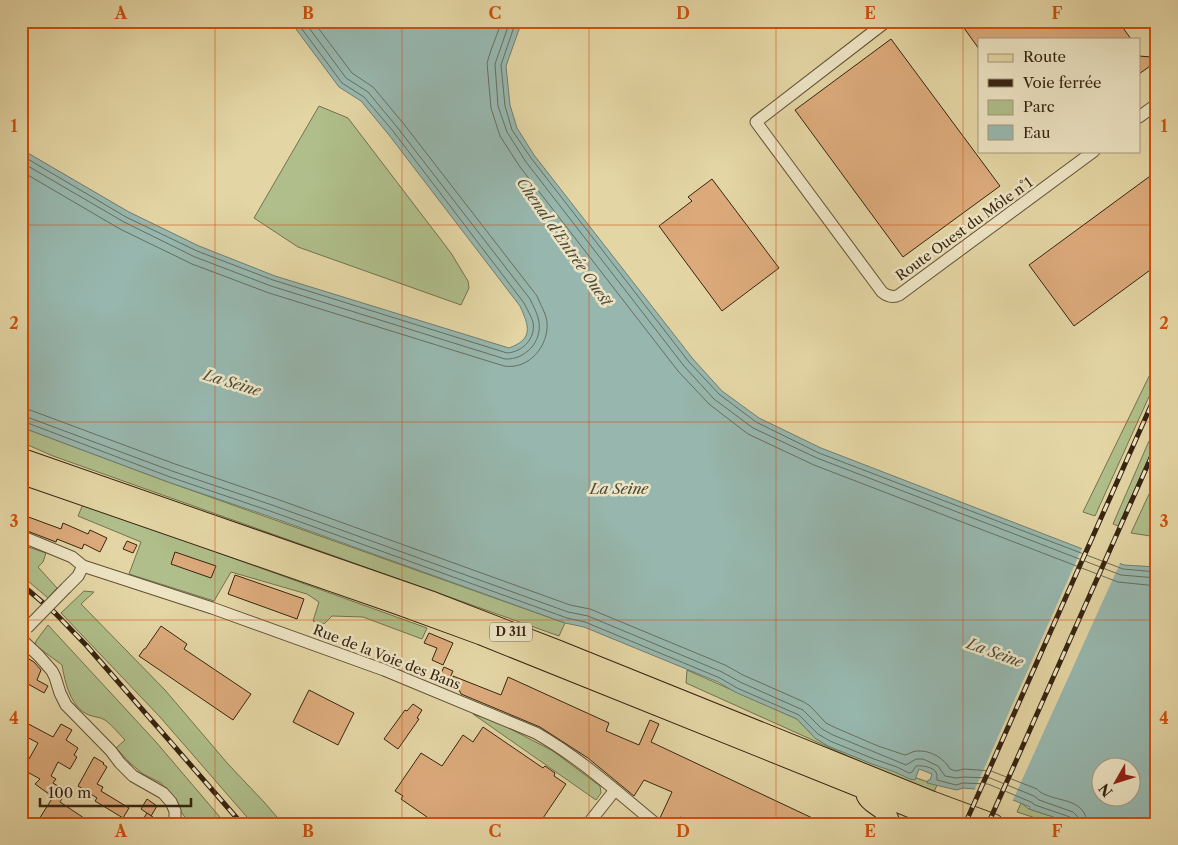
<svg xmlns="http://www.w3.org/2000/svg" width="1178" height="845" viewBox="0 0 1178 845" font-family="'Libre Caslon Text',serif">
<rect width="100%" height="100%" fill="#e4d5a4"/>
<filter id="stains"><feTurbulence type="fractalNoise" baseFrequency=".004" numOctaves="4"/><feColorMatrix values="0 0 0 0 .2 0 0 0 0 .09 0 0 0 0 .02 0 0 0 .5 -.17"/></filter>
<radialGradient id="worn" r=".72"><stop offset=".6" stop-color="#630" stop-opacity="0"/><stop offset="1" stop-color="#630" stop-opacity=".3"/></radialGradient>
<g fill="#afbe8a" stroke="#73724e">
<path d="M319,106L348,118L451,253L468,281L469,288L461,305L298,247L254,218Z"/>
<path d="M1157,360V379L1095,516L1083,512Z"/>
<path d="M21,427L168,482L565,623L559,636L53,456L21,442Z"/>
<path d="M1149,441H1157L1118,526L1113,524Z"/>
<path d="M1157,477V537L1131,533Z"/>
<path d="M83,504L427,628L422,639L363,617L332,616L324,624L313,621L319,602L307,594L231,572L214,601L129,574L141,542L78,516Z"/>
<path d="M28,547L46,553L43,562L38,567L57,588L48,598L21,575V548Z"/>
<path d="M84,591L94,592L81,604L165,690L228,764L264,802L283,824H253L160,717L61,613Z"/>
<path d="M48,625L156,742L219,816L224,824H191L184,816L161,783L143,774L130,763L116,748L125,740C118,733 112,725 105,720C100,717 94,717 89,715C71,708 65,683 62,665L35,645L36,641Z"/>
<path d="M687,670L797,719L815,738L828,746L866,761L937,785L934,792L890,775L686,683Z"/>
<path d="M473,714L501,724L553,751L600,786L601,793L596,800Z"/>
<path d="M1021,803L1029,809L1075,824H1054L1017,812Z"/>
</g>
<path fill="#97b7ae" stroke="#717d70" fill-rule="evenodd" d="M290,21H522L506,66L510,105L517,128L534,155L693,359L722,391L759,418L821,448L1124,565L1157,567V824H1075L1029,809L1030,807L986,789V790L963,788L957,790L927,783L928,780H930L932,774L919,769L915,780L910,779L895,772L872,764L828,746L815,738L797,719L735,692L718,682L584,627L565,623L268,516L168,482L21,427V149L129,212L199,246L275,276L509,348C534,339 529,326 520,306L389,135L361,101L339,87ZM1100,768H1130V798H1100Z"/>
<path fill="#e4d5a4" d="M1083,546L1121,561L1116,572L1012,802L987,792L974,791Z"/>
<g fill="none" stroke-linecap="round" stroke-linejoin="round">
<g stroke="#676e60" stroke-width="1">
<path d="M502,21L491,50L487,63L491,108L500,136L520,167L678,371L709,404L748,434L814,465L1118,582L1157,586"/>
<path d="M510,21L495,64L498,106L507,132L526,162L684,366L714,399L753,428L817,458L1121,575L1157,578"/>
<path d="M516,21L501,65L505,106L512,130L531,158L689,362L719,394L756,422L819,453L1123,569L1157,572"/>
<path d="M21,155L126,217L197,251L273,280L507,353C522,352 536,339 533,322C531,316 527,309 524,303L393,131L364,97L342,83L296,21"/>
<path d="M21,162L124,222L195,257L271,286L505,359C525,360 542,342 539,322C538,314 533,306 530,299L397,127L368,92L346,78L304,21"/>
<path d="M21,171L120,229L192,264L269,293L504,366C529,370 549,346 547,322C546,313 540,304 537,296L403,123L373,87L352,73L313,21"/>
<path d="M21,408L30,410L175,464L274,498L570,605L590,609L725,665L743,675L804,702L810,706L826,723L836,728L878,746L905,755C909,754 913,751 917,751C930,750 944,758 950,769L956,771L964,769L991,771L1037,789C1039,791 1041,793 1044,794C1060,802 1086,799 1087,824"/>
<path d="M21,416L27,417L172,471L272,505L568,612L588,616L722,672L740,682L803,710L822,729L833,735L906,765L916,759H923L938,766L945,776L956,778L964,777L990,778L1034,796L1039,800L1073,812L1078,817L1079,824"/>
<path d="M21,422H25L170,477L270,511L567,618L585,622L720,678L737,688L799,715L818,734L830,741L874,759L897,767L909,773L912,772L916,766C921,765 933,767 936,772C937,774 937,777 937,780L956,785L963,783L988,784L1031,802L1035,805L1070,817L1072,820L1073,824"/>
</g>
</g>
<g fill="#dcaa7b" stroke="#372512">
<path d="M959,21H1118L1131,39H979V49Z"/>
<path d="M891,39L1000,186L903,257L795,110Z"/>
<path d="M1139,56L1151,57L1157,59V61L1139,74Z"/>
<path d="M1157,171V265L1074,326L1029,265Z"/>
<path d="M712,179L779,268L722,311L659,226L692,201L688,197Z"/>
<path d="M23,515L61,529L63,523L88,534L90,530L107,538L100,552L84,544L82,549L57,539L56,542L22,529L21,519Z"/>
<path d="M127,541L137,545L133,553L123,549Z"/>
<path d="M175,552L216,566L211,578L171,564Z"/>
<path d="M235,575L304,599L297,619L228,594Z"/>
<path d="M161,626L187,644L184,649L251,694L233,720L139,656L144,649H145Z"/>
<path d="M429,633L453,643L443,665L432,660L437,648L424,643Z"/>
<path d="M29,659L34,662L41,670L37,680L48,686L44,693L21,680V671Z"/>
<path d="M444,667L453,671L448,682L439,677Z"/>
<path d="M453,676L501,695L508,677L609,723L606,731L639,745L650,720L659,724L651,742L825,824H695L680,817L676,824H665L660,818L672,792L644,780L634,796L588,758L540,727L461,694Z"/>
<path d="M309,690L354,713L338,745L293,722Z"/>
<path d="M413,704L422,710L417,718L419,719L398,749L384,739L405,710L407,711Z"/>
<path d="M21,720L53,737L61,724L72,730L66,740L78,748L74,755L77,757L70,769L58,762L51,776L56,779L53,783L66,791L60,802L93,824H36L53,797L35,784L40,779L22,769L28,758L29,759L38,743L21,734Z"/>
<path d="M483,727L543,768L545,766L555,773L554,776L566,784L539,824H437L401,799L403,796L395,791L421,753L442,766L463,735L473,742Z"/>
<path d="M94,757L104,763L103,764L107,767L97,784L103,787L101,791L129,808L123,818L95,801L97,798L78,786Z"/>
<path d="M147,799L157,806L151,816L141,809Z"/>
<path d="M147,813L163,824H140Z"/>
</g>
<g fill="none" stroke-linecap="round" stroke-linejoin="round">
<g stroke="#625136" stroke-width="13">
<g id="street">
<path d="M887,21L756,122L882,292C887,296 893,298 899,295L1094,151"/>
<path d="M1139,117L1157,104"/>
<path d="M21,536L72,557L83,566L212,608L384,670L536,733C580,758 617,792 656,824"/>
<path d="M66,588L78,576L83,566"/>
<path d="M21,639L39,656L52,671L55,677L60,693L66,705L111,751L120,763L133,776L163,793L171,802L175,811V824"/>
<path d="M588,824L615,790"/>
</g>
</g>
<g stroke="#372512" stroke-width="21">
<g id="primary">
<path d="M21,458L434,602L558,650L932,801L994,824"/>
<path d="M21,474L399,605L481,635L951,824"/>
<path d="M866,795C872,808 887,805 890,824"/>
</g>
</g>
<use href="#street" stroke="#ede4c4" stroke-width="11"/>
<use href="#primary" stroke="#e4d5a4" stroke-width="19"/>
<g stroke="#372512" stroke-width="5">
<g id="rail">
<path d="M21,584L55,613L86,645L242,824"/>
<path d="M965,824L1157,392"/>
<path d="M988,824L1157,444"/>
</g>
</g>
<use href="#rail" stroke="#ede4c4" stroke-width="3" stroke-dasharray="9" stroke-linecap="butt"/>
<g stroke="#625136" stroke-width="13" stroke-linecap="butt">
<path id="street-bridge" d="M27,628L66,588"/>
</g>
<use href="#street-bridge" stroke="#ede4c4" stroke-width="11"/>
</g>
<path fill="none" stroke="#cd510d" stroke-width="1" stroke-opacity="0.55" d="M215,21V824M402,21V824M589,21V824M776,21V824M963,21V824M21,225H1157M21,422H1157M21,620H1157"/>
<g text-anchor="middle" stroke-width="5" stroke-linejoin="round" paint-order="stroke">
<rect fill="#ede4c4" stroke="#6e5e47" stroke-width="1" x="490" y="622.5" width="42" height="19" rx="4"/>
<g font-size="12" font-weight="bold" fill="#372512">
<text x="511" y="636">D 311</text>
</g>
<g font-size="14" fill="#372512" stroke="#ede4c4">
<text transform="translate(964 229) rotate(-36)" y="5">Route Ouest du Môle n°1</text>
<text transform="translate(387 657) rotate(21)" y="5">Rue de la Voie des Bans</text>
</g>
<g font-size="15" font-style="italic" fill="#4f4a39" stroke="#ede4c4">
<text transform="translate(564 242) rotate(55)" y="5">Chenal d'Entrée Ouest</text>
<text transform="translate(232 383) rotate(17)" y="5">La Seine</text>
<text x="619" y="494">La Seine</text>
<text transform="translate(995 653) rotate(20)" y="5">La Seine</text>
</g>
</g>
<rect width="1178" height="845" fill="none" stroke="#e4d5a4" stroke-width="55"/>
<rect x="978" y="38" width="162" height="115" fill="#ede4c4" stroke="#a4987d"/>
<rect x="988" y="54" width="25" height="8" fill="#e4d5a4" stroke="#a4987d"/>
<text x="1023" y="62" font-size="15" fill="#372512">Route</text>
<rect x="988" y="79" width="25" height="8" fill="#372512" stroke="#a4987d"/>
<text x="1023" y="88" font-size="15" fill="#372512">Voie ferrée</text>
<rect x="988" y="100" width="25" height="15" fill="#afbe8a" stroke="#a4987d"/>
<text x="1023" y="112" font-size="15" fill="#372512">Parc</text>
<rect x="988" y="125" width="25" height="15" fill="#97b7ae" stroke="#a4987d"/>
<text x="1023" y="138" font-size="15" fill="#372512">Eau</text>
<g transform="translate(1116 782) rotate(231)"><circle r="24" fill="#ede4c4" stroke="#a4987d"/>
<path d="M0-4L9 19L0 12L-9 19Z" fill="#8f2418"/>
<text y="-8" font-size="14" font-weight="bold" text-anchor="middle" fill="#372512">N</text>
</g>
<path d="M40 798v8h151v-8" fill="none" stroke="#372512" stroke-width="2.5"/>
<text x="48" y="798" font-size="15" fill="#372512" stroke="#ede4c4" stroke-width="4" paint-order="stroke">100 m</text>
<rect x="28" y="28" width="1122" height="790" fill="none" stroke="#cd510d" stroke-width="2"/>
<g font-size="16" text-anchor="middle" font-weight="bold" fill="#cd510d">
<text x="121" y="19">A</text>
<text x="308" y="19">B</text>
<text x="495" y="19">C</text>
<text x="683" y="19">D</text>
<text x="870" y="19">E</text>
<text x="1057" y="19">F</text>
<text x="14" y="132">1</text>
<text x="1164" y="132">1</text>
<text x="14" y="329">2</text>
<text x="1164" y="329">2</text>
<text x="14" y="527">3</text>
<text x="1164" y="527">3</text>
<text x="14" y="724">4</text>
<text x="1164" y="724">4</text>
<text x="121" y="837">A</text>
<text x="308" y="837">B</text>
<text x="495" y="837">C</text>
<text x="683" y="837">D</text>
<text x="870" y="837">E</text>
<text x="1057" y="837">F</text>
</g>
<rect width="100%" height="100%" filter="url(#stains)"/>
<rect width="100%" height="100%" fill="url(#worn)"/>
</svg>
